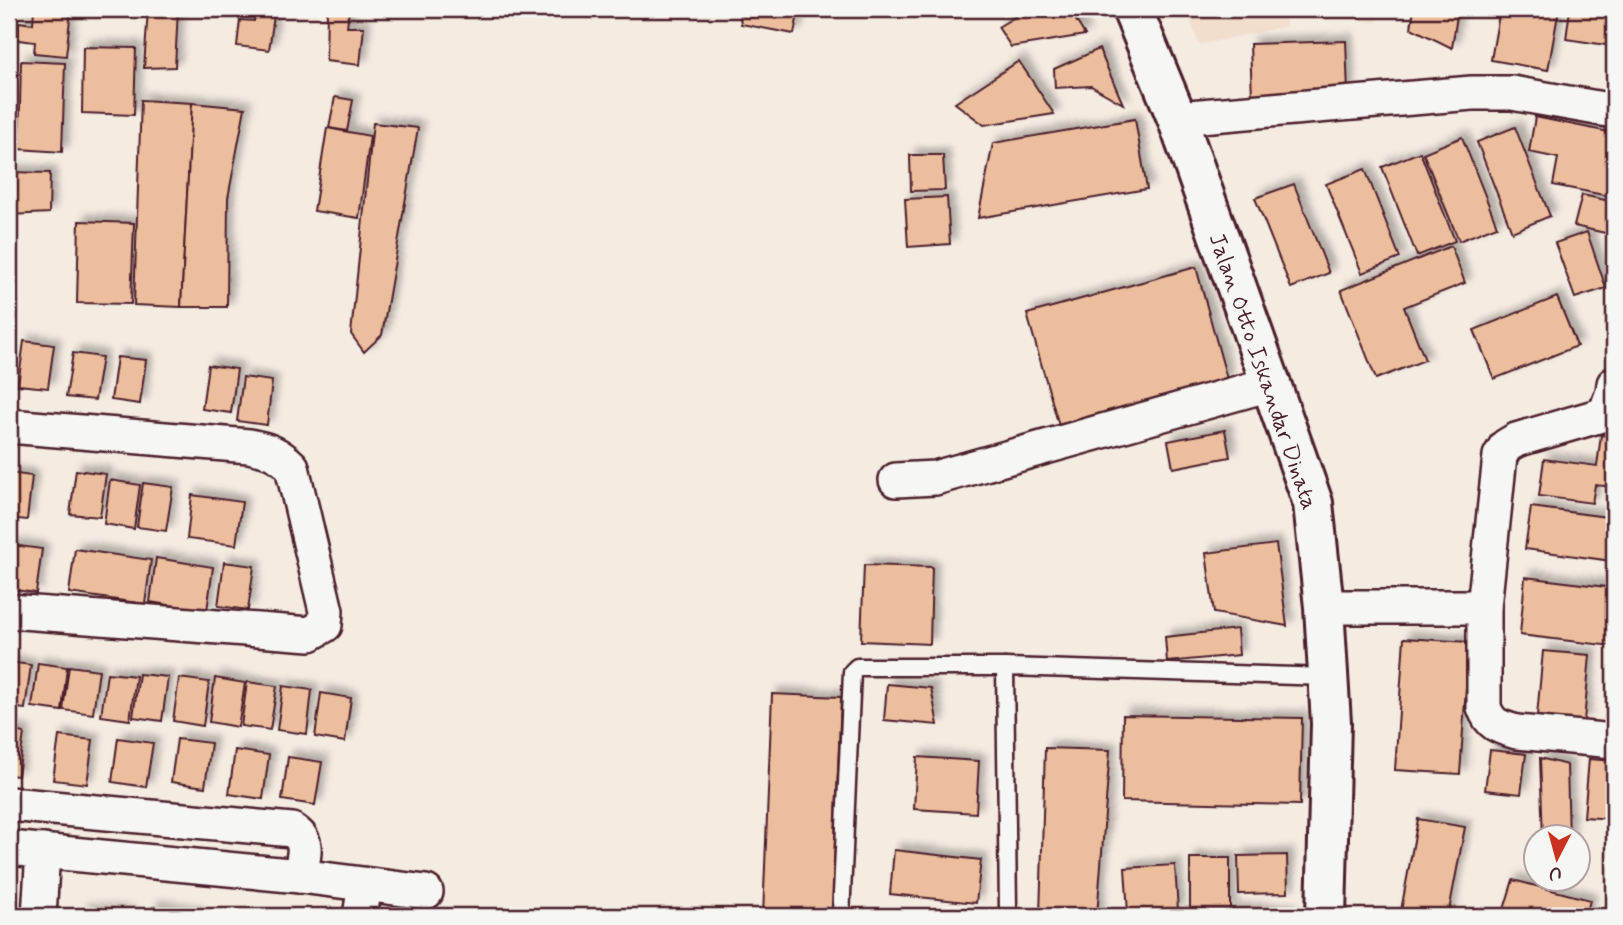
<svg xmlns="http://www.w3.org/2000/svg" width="1623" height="925" viewBox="0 0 1623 925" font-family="Mynerve,sans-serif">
<defs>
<filter id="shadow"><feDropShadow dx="6" dy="-6" stdDeviation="3.5" flood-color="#0004"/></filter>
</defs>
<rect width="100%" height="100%" fill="#f4ebe1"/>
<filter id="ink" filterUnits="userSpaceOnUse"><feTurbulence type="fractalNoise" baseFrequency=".0143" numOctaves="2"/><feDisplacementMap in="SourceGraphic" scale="14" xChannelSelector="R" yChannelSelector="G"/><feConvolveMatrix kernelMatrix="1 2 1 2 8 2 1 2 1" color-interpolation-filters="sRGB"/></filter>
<g filter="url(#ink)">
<g fill="#f2decd">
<path d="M1187,9H1282L1287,26L1199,45Z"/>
<path d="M1321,9H1380L1376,23L1321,13Z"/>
</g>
<g fill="#edbe9d" stroke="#4a1f2b" stroke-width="2" filter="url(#shadow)">
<path d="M34,9H71L66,56L34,53L35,42L19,40V22L33,24Z"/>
<path d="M148,9H178L175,67L144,68Z"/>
<path d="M256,9H275L269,50L237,46L240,20L254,21Z"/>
<path d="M327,9H349L347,27H364L360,65L326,61Z"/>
<path d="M739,9H799L794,34L741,24Z"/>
<path d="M1028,9H1069L1085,35L1011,47L998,27Z"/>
<path d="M1414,9H1458L1452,48L1411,28Z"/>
<path d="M1500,9H1559L1548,70L1491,60Z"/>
<path d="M1570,9H1614L1613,46L1566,39Z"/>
<path d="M1346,41L1348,93L1252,97L1250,44Z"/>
<path d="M83,47L136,48L134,115L82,113Z"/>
<path d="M1099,49L1123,104L1091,86L1055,88L1054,69Z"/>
<path d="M21,61L65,63L62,152L19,149Z"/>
<path d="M1019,61L1054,114L984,125L955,103Z"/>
<path d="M335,97L353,100L347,131L329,128Z"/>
<path d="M141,100L192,103L181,307L134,305Z"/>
<path d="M192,103L245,108L228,198L227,307H181Z"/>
<path d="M1535,117L1614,133V197L1553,185L1558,158L1529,152Z"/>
<path d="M1135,119L1147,189L978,218L993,143Z"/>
<path d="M373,123L418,128L382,335L364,352L351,334Z"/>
<path d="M1515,127L1550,216L1512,232L1477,142Z"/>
<path d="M327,128L370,136L359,218L314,211Z"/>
<path d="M1462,137L1497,226L1459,241L1423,153Z"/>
<path d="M1420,152L1455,241L1417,256L1382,167Z"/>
<path d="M910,155H943L945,190L911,191Z"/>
<path d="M1365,169L1400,258L1362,273L1326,184Z"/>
<path d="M9,172L50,173L49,213L9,215Z"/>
<path d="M1294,184L1329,273L1291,288L1255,198Z"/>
<path d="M1582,195L1614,202V235L1574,226Z"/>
<path d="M947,197L950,244L908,247L905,199Z"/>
<path d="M79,221L134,223L131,304L77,303Z"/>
<path d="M1587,232L1606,288L1575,298L1555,243Z"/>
<path d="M1451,246L1465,283L1404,307L1425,360L1376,379L1341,290Z"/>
<path d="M1196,267L1227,379L1059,426L1027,314Z"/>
<path d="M1557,297L1577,346L1494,379L1474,330Z"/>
<path d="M24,341L54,345L48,388L18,385Z"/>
<path d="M73,353L102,357L95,400L66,397Z"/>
<path d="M117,357L146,360L140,404L111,400Z"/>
<path d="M208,365L237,369L231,413L202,409Z"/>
<path d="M243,377L272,381L267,425L237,421Z"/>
<path d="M1225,430L1230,457L1173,468L1168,441Z"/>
<path d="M1601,435L1614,437V487L1595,485L1592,503L1539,496L1544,459L1597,466Z"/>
<path d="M76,470L106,474L100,517L70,514Z"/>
<path d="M9,473L32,476L27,520L9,518Z"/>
<path d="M110,480L140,485L134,529L104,524Z"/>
<path d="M143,483L173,487L166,531L137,527Z"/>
<path d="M192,495L242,502L236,545L187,539Z"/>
<path d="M1531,507L1614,518V545L1612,561L1525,549Z"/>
<path d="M1276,544L1287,626L1214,613L1206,553Z"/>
<path d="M12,545L42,549L36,593L9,589V572Z"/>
<path d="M75,549L151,560L145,604L69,593Z"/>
<path d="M156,558L213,567L207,611L150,602Z"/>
<path d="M224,562L254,566L248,610L218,606Z"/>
<path d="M864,565L932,567L930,644L861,641Z"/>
<path d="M1525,577L1614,588V628L1612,646L1520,635Z"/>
<path d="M1237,629L1239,655L1167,662L1165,637Z"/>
<path d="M1404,638L1469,642L1460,774L1395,770Z"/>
<path d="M1543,651L1590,655L1584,721L1537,716Z"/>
<path d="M9,662L31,665L25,709L9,707Z"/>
<path d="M38,663L67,667L62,711L32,707Z"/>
<path d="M69,666L99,670L93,714L63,710Z"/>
<path d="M1614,667V720L1605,718Z"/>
<path d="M107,673L136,676L130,720L101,716Z"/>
<path d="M139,674L168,677L162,721L133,717Z"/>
<path d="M179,678L209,682L203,726L173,721Z"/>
<path d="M215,678L245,683L238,727L209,722Z"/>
<path d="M247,682L277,686L270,730L241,726Z"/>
<path d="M887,684L931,688L938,725L884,720Z"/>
<path d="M283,686L312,690L307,734L277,730Z"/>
<path d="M321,693L351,698L345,742L315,737Z"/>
<path d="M772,694L841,697L832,916H763Z"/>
<path d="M1123,715L1302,718L1300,805L1122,801Z"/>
<path d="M9,730L24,733L18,776L9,775Z"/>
<path d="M59,736L93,740L87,784L53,780Z"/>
<path d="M118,738L153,743L146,787L112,782Z"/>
<path d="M177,739L211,743L205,787L171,782Z"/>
<path d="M1045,748L1110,750L1097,916H1040Z"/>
<path d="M235,750L269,755L263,799L229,794Z"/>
<path d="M1490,750L1526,754L1521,794L1485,790Z"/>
<path d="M288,757L322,762L315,805L282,800Z"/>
<path d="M917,757L979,761L976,813L914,809Z"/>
<path d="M1540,758L1567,765L1569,838H1543Z"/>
<path d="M1589,759L1614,761V819L1584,817Z"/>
<path d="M1418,819L1465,827L1448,916H1400Z"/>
<path d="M894,850L981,860L976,903L890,894Z"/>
<path d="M1287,855L1288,893L1239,894L1238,856Z"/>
<rect x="1190" y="858" width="40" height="52"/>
<path d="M1175,865L1178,911L1128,913L1125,868Z"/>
<path d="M1513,880L1590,900L1586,916H1502Z"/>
<path d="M153,907L197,913V916H152Z"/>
<path d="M83,910L130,914V916H82Z"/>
<path d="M1230,910L1290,911V916H1229Z"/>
</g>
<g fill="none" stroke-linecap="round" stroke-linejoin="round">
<g stroke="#4a1f2b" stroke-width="21">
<g id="service">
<path d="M841,916L852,672L857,667H1005L1329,677"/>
<path d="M1004,916L1008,910L1005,667"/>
</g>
</g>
<g stroke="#4a1f2b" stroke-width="38">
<g id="minor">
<path d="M1177,118L1472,93H1512L1614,111"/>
<path d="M9,426L249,446C269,450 278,453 292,467L326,611L325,625L310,634L9,611"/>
<path d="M896,480L935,478L1270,384"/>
<path d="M1324,607H1484L1500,456L1506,446L1516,440L1605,414L1613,392L1614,384"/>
<path d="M1484,607V707C1490,725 1499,727 1517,732L1614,741"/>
<path d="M9,804L292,830C311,841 303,857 300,876"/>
<path d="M9,848L300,876L426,892"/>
<path d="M39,916L43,851"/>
<path d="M360,916L365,885"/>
</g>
</g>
<g stroke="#4a1f2b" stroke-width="44">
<path id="primary" d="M1132,9L1177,118L1313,503L1324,607L1331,723L1326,916"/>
</g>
<use href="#service" stroke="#f6f6f2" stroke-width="16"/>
<use href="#minor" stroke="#f6f6f2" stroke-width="33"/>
<use href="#primary" stroke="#f6f6f2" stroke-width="38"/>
</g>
</g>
<g text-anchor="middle" stroke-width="5" stroke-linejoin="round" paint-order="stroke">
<g font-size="23" fill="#4a1f2b" stroke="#f6f6f2">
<text transform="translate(1264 371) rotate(71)" y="8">Jalan Otto Iskandar Dinata</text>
</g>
</g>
<rect width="1623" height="925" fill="none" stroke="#f6f6f2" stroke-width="35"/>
<rect x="18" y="18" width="1588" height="890" fill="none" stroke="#4a1f2b" stroke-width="2.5" filter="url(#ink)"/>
<g transform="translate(1557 858) rotate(186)"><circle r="33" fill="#f6f6f2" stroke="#b1a0a2" stroke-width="2"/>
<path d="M0-5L12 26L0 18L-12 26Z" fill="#c8321e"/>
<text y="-10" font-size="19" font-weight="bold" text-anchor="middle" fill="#4a1f2b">U</text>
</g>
</svg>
